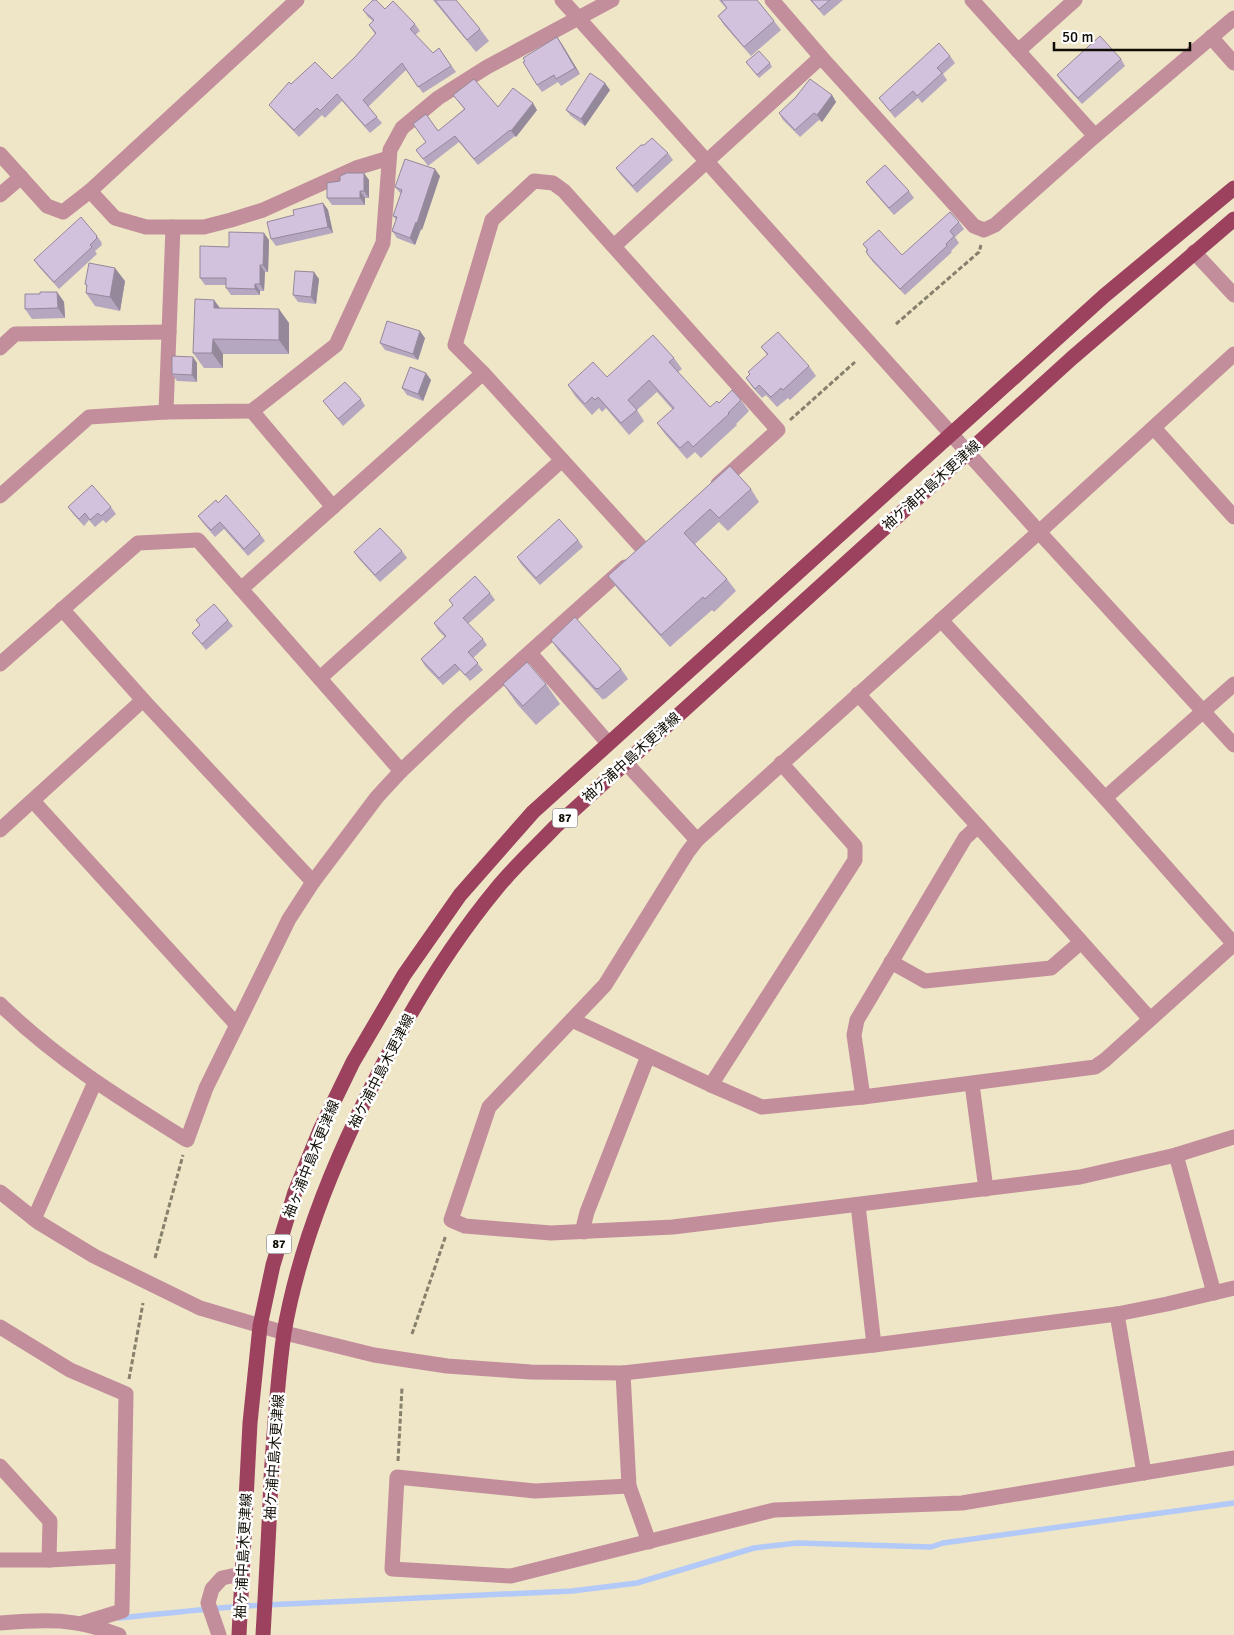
<svg xmlns="http://www.w3.org/2000/svg" width="1234" height="1635" viewBox="0 0 1234 1635" font-family="Signika,'Noto Sans JP',sans-serif">
<rect width="100%" height="100%" fill="#eee6c7"/>
<g fill="none" stroke-linecap="round" stroke-linejoin="round">
<path stroke="#b3c9f7" stroke-width="5.5" d="M119,1618C161,1614 203,1609 245,1606L572,1591L637,1583L754,1548L797,1543L931,1547L943,1543L1234,1503"/>
<g stroke="#86806c" stroke-width="3" stroke-dasharray="5 2.5" stroke-linecap="butt">
<path d="M896,324L979,252L981,245"/>
<path d="M790,420L855,362"/>
<path d="M155,1258L183,1155"/>
<path d="M412,1334L446,1235"/>
<path d="M129,1379L143,1303"/>
<path d="M398,1461L402,1388"/>
</g>
<g stroke="#c38e9b" stroke-width="15">
<path d="M562,0L1039,532L1234,745"/>
<path d="M772,0L821,57L974,226L984,230L995,225L1095,136L1234,18"/>
<path d="M972,0L1095,136"/>
<path d="M1211,37L1234,63"/>
<path d="M1018,51L1075,0"/>
<path d="M0,154L47,206L63,212L90,191L115,218L146,227H204L231,220L263,210L356,168L389,158"/>
<path d="M90,191L297,0"/>
<path d="M0,195L21,177"/>
<path d="M614,246L821,57"/>
<path d="M1194,252L1234,295"/>
<path d="M0,348L15,334L169,332"/>
<path d="M1234,354L1039,532L697,840L687,853L605,985L489,1107L451,1220L465,1226L551,1233L673,1227L1080,1177L1176,1155L1234,1137"/>
<path d="M252,411L333,507"/>
<path d="M166,412L173,227"/>
<path d="M1154,428L1234,517"/>
<path d="M0,496L89,417L166,412L252,411L336,345L383,243L390,150L402,128L438,98L487,67L612,0"/>
<path d="M644,550L483,373L455,345L492,220L534,181L553,183L564,191L778,430L718,484"/>
<path d="M241,589L483,373"/>
<path d="M62,609L143,700L313,882"/>
<path d="M941,620L1105,798L1234,944"/>
<path d="M530,653L608,743"/>
<path d="M0,664L138,543L198,540L401,771"/>
<path d="M320,678L562,460"/>
<path d="M858,694L978,826L1150,1019"/>
<path d="M626,763L697,840"/>
<path d="M1105,798L1234,684"/>
<path d="M33,801L236,1024"/>
<path d="M0,830L143,700"/>
<path d="M891,962L925,981L1051,968L1081,942"/>
<path d="M0,1004C56,1059 121,1099 187,1140L206,1088L289,919L313,882L377,797L401,771L461,714L625,567"/>
<path d="M572,1020L711,1085L762,1107L863,1097L1095,1067L1105,1060L1234,944"/>
<path d="M972,1084L986,1189"/>
<path d="M711,1085L855,860V846L781,763"/>
<path d="M863,1097L854,1035L857,1020L965,838L978,826"/>
<path d="M1176,1155L1214,1293"/>
<path d="M0,1192L38,1222L94,1256L200,1308L285,1333L374,1355L447,1366L531,1372L623,1373L874,1345L1117,1314L1167,1304L1234,1288"/>
<path d="M858,1205L874,1345"/>
<path d="M34,1219L95,1082"/>
<path d="M584,1232V1224L587,1212L648,1056"/>
<path d="M1117,1314L1144,1473"/>
<path d="M0,1327L70,1370L126,1394L122,1611L83,1623"/>
<path d="M623,1373L629,1486L649,1542"/>
<path d="M0,1466L50,1521L49,1560"/>
<path d="M629,1486L535,1491L397,1477L392,1569L511,1576L774,1510L962,1503L1234,1458"/>
<path d="M0,1560H49L122,1556"/>
<path d="M0,1623C47,1619 74,1618 119,1635"/>
<path d="M219,1635L208,1603L212,1589L222,1578L241,1574"/>
</g>
<g stroke="#9c425e" stroke-width="15">
<path d="M239,1635L250,1423L260,1326L273,1265L295,1192L320,1130L353,1062L404,975L460,895L533,812L1104,296L1234,188"/>
<path d="M263,1635C266,1583 269,1531 271,1479C274,1431 277,1382 284,1333C297,1257 325,1184 358,1115C396,1034 440,957 497,888C515,866 536,847 555,827L1072,358L1234,219"/>
</g>
</g>
<g fill="#b5a7bf">
<path d="M433,0H456L480,29L489,41L476,52Z"/>
<path d="M719,0H757L774,21L781,30L751,56L724,25L718,16L726,8Z"/>
<path d="M810,0H843L824,16Z"/>
<path d="M385,9L415,24L420,31L415,35L433,53L439,48L456,72L423,93L406,70L368,107L382,123L370,133L342,101L325,118L322,115L299,137L274,111L269,105L291,84L332,79L355,57L375,34L369,25L373,21L368,17L363,10Z"/>
<path d="M557,37L580,74L561,86L558,82L542,92L537,85Z"/>
<path d="M950,56L955,63L943,74L947,80L922,103L918,98L895,118L879,98Z"/>
<path d="M1121,59L1125,66L1082,104L1061,81L1057,75Z"/>
<path d="M746,62L770,63L772,67L759,78Z"/>
<path d="M610,90L585,126L571,116L566,110Z"/>
<path d="M453,95L498,107L537,110L516,137L515,136L478,165L459,142L428,166L416,150L464,109Z"/>
<path d="M832,95L836,102L822,122L819,120L800,137L783,120L779,113Z"/>
<path d="M668,153L673,160L637,193L621,175L616,168Z"/>
<path d="M440,176L422,230L421,229L415,245L397,238L392,231L396,220L393,216L401,194L395,187Z"/>
<path d="M369,180V198H365V205H332L327,198L340,181Z"/>
<path d="M866,182L909,191L914,198L894,215L871,189Z"/>
<path d="M323,203L328,210L333,233L276,246L271,239Z"/>
<path d="M959,222L964,229L955,237L959,243L951,251L952,252L905,295L873,262L868,255L867,250L863,244L902,255Z"/>
<path d="M97,236L102,243H101L102,245L95,251L97,254L59,289L39,267L34,260Z"/>
<path d="M269,240L268,272H265L264,291H260V295H231L226,288V285H205L200,278L229,247Z"/>
<path d="M319,279L316,304L298,302L293,295Z"/>
<path d="M125,281L120,311L95,306L86,293L87,287L85,284Z"/>
<path d="M57,292L64,302L65,318L32,319L25,309L40,294Z"/>
<path d="M214,300L220,308L289,323V354H223V368H204L193,353Z"/>
<path d="M425,338L418,360L385,350L380,343Z"/>
<path d="M761,347L809,366L816,376L790,400L788,398L777,407L766,395L762,398L753,388L746,378L767,355Z"/>
<path d="M193,357L197,363V382L177,381L172,374Z"/>
<path d="M674,358L682,369L678,372L710,407L719,403L741,400L749,411L736,424L737,425L701,458L695,452L687,459L665,434L657,423L673,410L657,392L637,410L644,421L629,435L606,408L602,412L599,408L592,415L575,396L568,385L607,377Z"/>
<path d="M431,380L423,401L407,395L402,388Z"/>
<path d="M361,399L365,406L343,426L323,401Z"/>
<path d="M730,466L751,489L759,502L728,531L719,522L695,544L727,579L736,591L714,612L712,610L670,647L617,588L608,576Z"/>
<path d="M218,503L260,534L265,541L248,556L224,529L215,537L203,523L198,516Z"/>
<path d="M68,507H111L116,514L106,523L103,520L95,527L89,520L84,526L73,514Z"/>
<path d="M578,540L583,547L540,585L521,564L517,557Z"/>
<path d="M402,551L407,558L380,582L359,559L354,552Z"/>
<path d="M490,593L495,600L468,624L483,639L487,645L473,658L483,670L470,681L460,670L443,685L425,666L421,659L445,637L438,630L434,623L453,606L449,600Z"/>
<path d="M196,620H228L233,626L206,650L192,633L200,625Z"/>
<path d="M551,640L621,669L628,679L605,699L604,698L603,700L558,650Z"/>
<path d="M503,684H546L560,704L536,725L517,704Z"/>
</g>
<g fill="#94889b">
<path d="M557,37L562,44L580,74L575,68Z"/>
<path d="M605,83L610,90L585,126L581,119Z"/>
<path d="M832,95L836,102L822,122L817,115Z"/>
<path d="M533,103L537,110L516,137L511,131Z"/>
<path d="M435,169L440,176L422,230L417,223Z"/>
<path d="M364,173L369,180V198L364,191Z"/>
<path d="M360,191L365,198V205L360,198Z"/>
<path d="M323,203L328,210L333,233L328,227Z"/>
<path d="M416,222L421,229L415,245L410,238Z"/>
<path d="M264,233L269,240L268,272L263,265Z"/>
<path d="M260,265L265,272L264,291L260,284Z"/>
<path d="M115,268L125,281L120,311L110,297Z"/>
<path d="M314,272L319,279L316,304L311,297Z"/>
<path d="M255,284L260,291V295L255,289Z"/>
<path d="M57,292L64,302L65,318L58,308Z"/>
<path d="M214,300L224,314L214,308Z"/>
<path d="M279,309L289,323V354L279,340Z"/>
<path d="M420,331L425,338L418,360L413,354Z"/>
<path d="M213,339L223,354V368L212,353Z"/>
<path d="M193,357L197,363V382L192,375Z"/>
<path d="M426,373L431,380L423,401L418,394Z"/>
</g>
<g fill="#d3c2de" stroke="#94889b">
<path d="M373,0H376L385,9L393,1L415,24L410,29L433,53L439,48L451,66L418,87L402,63L363,100L377,117L365,126L337,94L320,111L317,108L294,130L269,105L289,82L291,84L315,62L332,79L355,57L376,33L369,25L374,20L363,10Z"/>
<path d="M435,0H456L480,29L467,40Z"/>
<path d="M721,0H757L774,21L744,47L718,16L727,8Z"/>
<path d="M811,0H830L819,9Z"/>
<path d="M1100,36L1121,59L1078,98L1057,75Z"/>
<path d="M557,37L575,68L556,79L554,75L537,85L523,62L525,61L523,58Z"/>
<path d="M939,43L950,56L937,68L942,73L917,96L913,91L890,111L879,98Z"/>
<path d="M759,51L770,63L757,75L746,62Z"/>
<path d="M590,73L605,83L581,119L566,110Z"/>
<path d="M474,79L498,107L513,88L533,103L511,131L510,130L474,159L455,136L423,159L416,150L426,142L413,124L426,114L438,131L465,109L453,95Z"/>
<path d="M810,79L832,95L817,115L814,113L795,130L779,113L795,98Z"/>
<path d="M652,138L668,153L633,186L616,168L641,145H644Z"/>
<path d="M405,159L435,169L417,223L416,222L410,238L392,231L397,217L393,216L402,190L395,187Z"/>
<path d="M885,165L909,191L889,208L866,182Z"/>
<path d="M347,173H364V191H360V198H327V183L340,181V176Z"/>
<path d="M323,203L328,227L271,239L267,222L294,215L293,210Z"/>
<path d="M950,212L959,222L950,231L954,236L946,244L947,246L900,289L868,255L866,251L868,250L863,244L879,230L902,255Z"/>
<path d="M81,217L97,236L96,237L97,238L90,245L92,247L54,282L34,260Z"/>
<path d="M229,232L264,233L263,265H260V284H255V289L226,288V278H200V246L229,247Z"/>
<path d="M89,263L115,268L110,297L86,293L87,285L85,284Z"/>
<path d="M295,271L314,272L311,297L293,295Z"/>
<path d="M40,292H57L58,308L25,309V294H40Z"/>
<path d="M195,299L214,300V308L279,309V340L213,339L212,353H193Z"/>
<path d="M387,321L420,331L413,354L380,343Z"/>
<path d="M778,332L809,366L783,390L781,388L771,397L759,385L755,389L746,378L750,374L748,372L768,354L761,347Z"/>
<path d="M653,335L674,358L669,362L710,407L717,401L719,403L732,390L741,400L728,413L729,414L693,447L688,441L680,448L657,423L674,408L649,380L628,400L637,410L621,423L598,397L595,400L592,397L585,404L568,385L593,362L607,377Z"/>
<path d="M172,356L193,357L192,375L172,374Z"/>
<path d="M410,367L426,373L418,394L402,388Z"/>
<path d="M345,382L361,399L338,419L323,401Z"/>
<path d="M730,466L751,489L719,518L710,509L684,533L727,579L705,599L703,597L661,635L608,576Z"/>
<path d="M92,485L111,507L101,516L98,513L90,520L85,513L79,519L68,507Z"/>
<path d="M226,495L260,534L244,549L220,522L211,530L198,516L216,500L218,503Z"/>
<path d="M559,519L578,540L536,578L517,557Z"/>
<path d="M380,528L402,551L375,575L354,552Z"/>
<path d="M475,576L490,593L463,618L483,639L468,652L478,663L465,675L455,664L439,678L421,659L446,636L434,623L453,605L449,600Z"/>
<path d="M214,604L228,620L202,644L192,633L200,625L196,620Z"/>
<path d="M575,617L621,669L598,689L597,688L596,689L551,640Z"/>
<path d="M527,662L546,684L523,706L503,684Z"/>
</g>
<g text-anchor="middle" stroke-width="5" stroke-linejoin="round" paint-order="stroke">
<g fill="#fff" stroke="#57554f" stroke-width="1">
<rect x="552.5" y="808.5" width="25" height="19" rx="4"/>
<rect x="266.5" y="1234.5" width="25" height="19" rx="4"/>
</g>
<g font-size="12" font-weight="bold" fill="#0f0c03">
<text x="565" y="822">87</text>
<text x="279" y="1248">87</text>
</g>
<g font-size="14" fill="#0f0c03" stroke="#fff">
<text transform="translate(931 485) rotate(-42)" y="5">袖ケ浦中島木更津線</text>
<text transform="translate(631 757) rotate(-42)" y="5">袖ケ浦中島木更津線</text>
<text transform="translate(381 1071) rotate(-63)" y="5">袖ケ浦中島木更津線</text>
<text transform="translate(311 1159) rotate(-68)" y="5">袖ヶ浦中島木更津線</text>
<text transform="translate(274 1457) rotate(-86)" y="5">袖ケ浦中島木更津線</text>
<text transform="translate(243 1556) rotate(-87)" y="5">袖ヶ浦中島木更津線</text>
</g>
</g>
<path d="M1054 42v8h136v-8" fill="none" stroke="#0f0c03" stroke-width="2.5"/>
<text x="1062" y="42" font-size="15" fill="#0f0c03" stroke="#ffffff" stroke-width="4" paint-order="stroke">50 m</text>
</svg>
